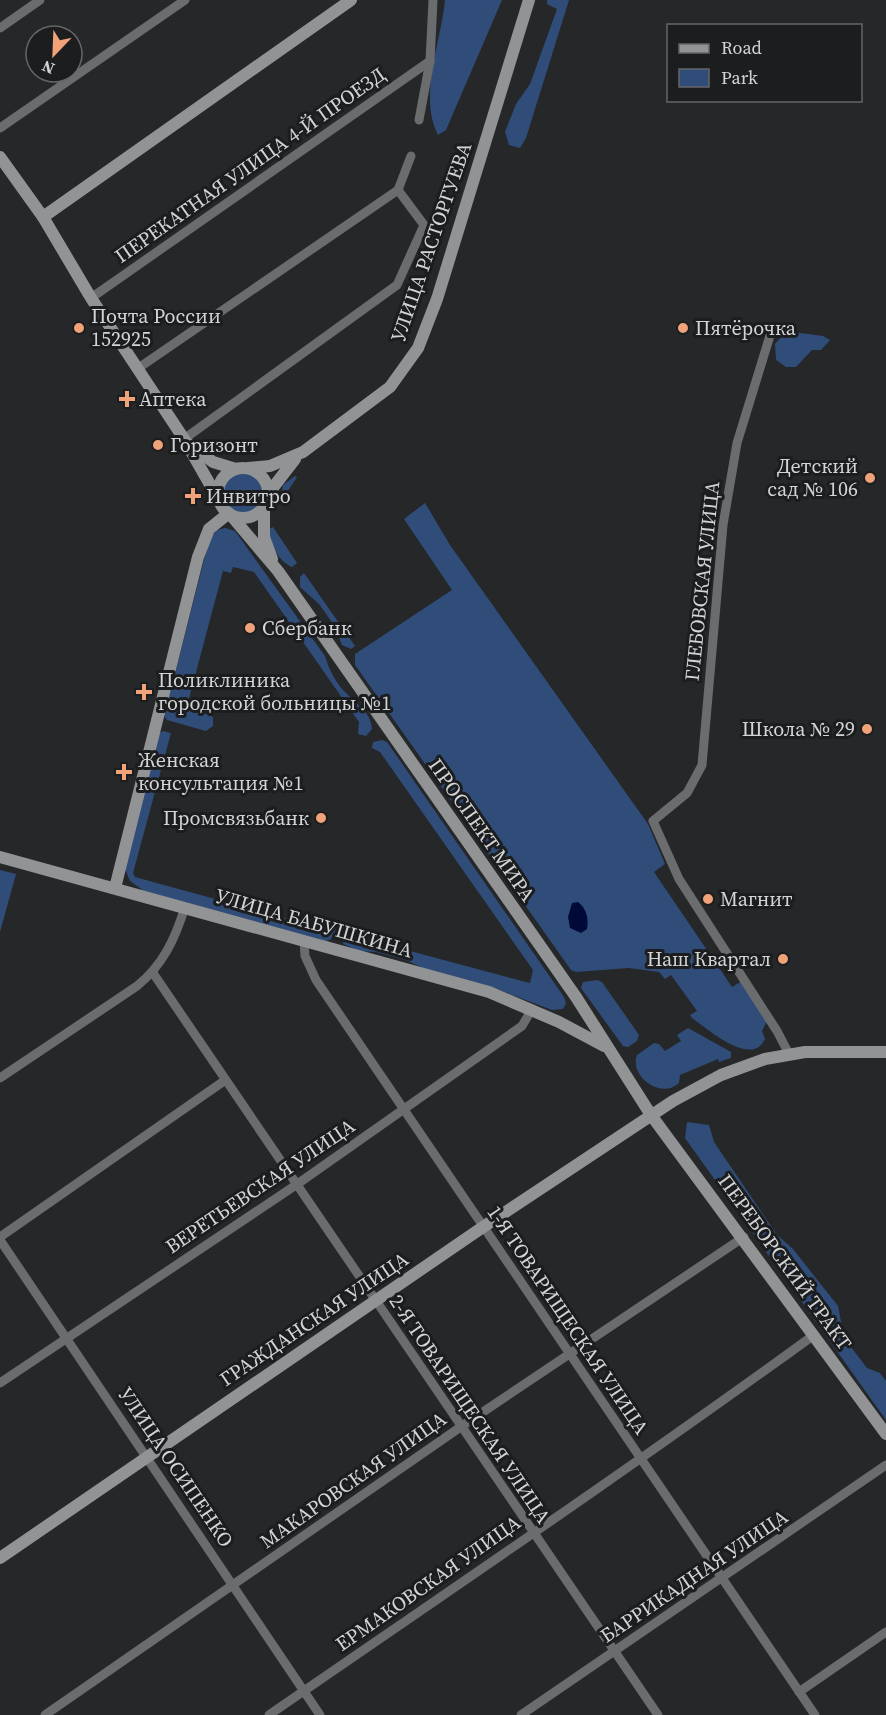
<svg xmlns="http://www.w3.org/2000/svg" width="886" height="1715" viewBox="0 0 886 1715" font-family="'Source Serif 4',serif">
<rect width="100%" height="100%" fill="#252729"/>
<g fill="#304d7a">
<path d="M445,0H502L446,130L438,135C418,95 441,43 445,0Z"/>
<path d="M547,0H569L526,138L520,148L509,145L505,132L516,104L530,84L557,9L547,4Z"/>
<path d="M793,332L823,336L830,340L821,350H812L796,367H786L776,360L775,344L782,336Z"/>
<circle cx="243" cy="492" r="22"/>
<path d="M295,476L297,477L280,503L283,485Z"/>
<path d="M425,503L450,545L648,824L665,864L654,872L732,987L742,981L767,1021L762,1031L765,1039C751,1068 708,1029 692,1018L690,1015L697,1011L671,975L665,979L659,972L629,968L576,972L571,970L355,665V654L452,590L404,519Z"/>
<path d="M273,527L297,563L292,567C278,561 270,544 268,530Z"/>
<path d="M225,528L235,531L325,656C329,670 337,685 347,694C357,705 371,712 372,729L366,736L358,734L359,722L254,572L233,567L231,573L223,571L187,706L213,717V726L206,731L167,720L164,716L210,537L217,530Z"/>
<path d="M304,573L355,646L351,649L342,645L334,625L319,604L300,587V577Z"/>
<path d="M163,731L171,733L133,873L135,877L328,930L331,922L336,929L331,939L326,941L144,891L130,881L125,869L159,733Z"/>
<path d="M382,740L387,742L564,997L566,1003L563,1009L552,1010L489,986L429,971L406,960L376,952L360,951L343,944L345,932L355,929L354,936L530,983L533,970L380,752L372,748L373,742Z"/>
<path d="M0,870L16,874L0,932Z"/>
<path d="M597,980L602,982L639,1035L637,1041L628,1047L623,1046L581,988L583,982Z"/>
<path d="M688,1028L731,1052V1058L719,1062L718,1059L680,1075L679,1083C661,1100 629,1076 637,1055L654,1043L659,1044L665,1051L681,1041L677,1035Z"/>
<path d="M687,1122L709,1125L714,1142L777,1235L793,1249L838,1306L844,1338L867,1368L880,1373L886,1381V1420L685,1138Z"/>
</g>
<path fill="#000937" d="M578,902C586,908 589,918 587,929L581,933L570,928L568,917L572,903Z"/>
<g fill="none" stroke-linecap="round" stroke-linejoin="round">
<g stroke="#6b6c6d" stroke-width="9">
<path d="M0,28L40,0"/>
<path d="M419,120L430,61L433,0"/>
<path d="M0,128L185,0"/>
<path d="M398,190L411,156"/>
<path d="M91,298L430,61"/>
<path d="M772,329L737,443L723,525L702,765L687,793L653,821L679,879L777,1031L789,1054"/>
<path d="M137,369L398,190"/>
<path d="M184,439L397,285L424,225L398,190"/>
<path d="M304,940L305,956L316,980L815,1715"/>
<path d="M153,973L658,1715"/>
<path d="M0,1078L137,986C163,965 175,939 185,907"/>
<path d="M0,1237L224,1081"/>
<path d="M0,1240L320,1715"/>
<path d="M0,1383L296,1185L522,1026L532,1009"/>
<path d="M799,1692L886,1632"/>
<path d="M45,1715L462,1426L744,1237"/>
<path d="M269,1715C452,1589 635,1465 814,1335"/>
<path d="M521,1715L886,1465"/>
</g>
<g stroke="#929395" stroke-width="12">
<path d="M0,157L43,217L91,298L184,439L220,502"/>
<path d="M43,217L351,0"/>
<path d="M189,444L213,462L236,469"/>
<path d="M248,468L270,466L303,452L390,387L418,348L437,299L529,0"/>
<circle cx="243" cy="493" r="25"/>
<path d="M268,494L295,459"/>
<path d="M264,506V537L272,559"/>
<path d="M0,857L489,992L559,1022L604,1046"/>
<path d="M115,888L198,557L209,529L229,513L278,571L576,997L651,1115L886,1434"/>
<path d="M0,1558L483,1227L673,1101L721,1075L765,1059L805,1052H886"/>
</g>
</g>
<g fill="#f0a279" stroke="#1c1d1f" stroke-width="2">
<circle cx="79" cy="328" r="6"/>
<circle cx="683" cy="328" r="6"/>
<path d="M124 390h6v6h6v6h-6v6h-6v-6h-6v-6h6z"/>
<circle cx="158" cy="445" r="6"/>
<circle cx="870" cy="478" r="6"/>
<path d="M190 487h6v6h6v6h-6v6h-6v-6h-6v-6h6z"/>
<circle cx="250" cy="628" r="6"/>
<path d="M141 683h6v6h6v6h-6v6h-6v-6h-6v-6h6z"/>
<circle cx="867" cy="729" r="6"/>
<path d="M121 763h6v6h6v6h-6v6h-6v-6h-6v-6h6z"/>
<circle cx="321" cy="818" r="6"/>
<circle cx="708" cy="899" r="6"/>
<circle cx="783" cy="959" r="6"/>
</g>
<g text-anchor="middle" stroke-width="6" stroke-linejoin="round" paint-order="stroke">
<g font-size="20" fill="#d3d4d5" stroke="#1c1d1f">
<text transform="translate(250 165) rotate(-35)" y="7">ПЕРЕКАТНАЯ УЛИЦА 4-Й ПРОЕЗД</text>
<text transform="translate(431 242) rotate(-71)" y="7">УЛИЦА РАСТОРГУЕВА</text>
<text transform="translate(702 581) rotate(-84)" y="7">ГЛЕБОВСКАЯ УЛИЦА</text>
<text transform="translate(482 830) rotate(55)" y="7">ПРОСПЕКТ МИРА</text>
<text transform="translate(314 923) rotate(16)" y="7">УЛИЦА БАБУШКИНА</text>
<text transform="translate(260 1186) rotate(-34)" y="7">ВЕРЕТЬЕВСКАЯ УЛИЦА</text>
<text transform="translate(785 1262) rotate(54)" y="7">ПЕРЕБОРСКИЙ ТРАКТ</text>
<text transform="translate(314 1319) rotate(-34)" y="7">ГРАЖДАНСКАЯ УЛИЦА</text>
<text transform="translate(568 1320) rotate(56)" y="7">1-Я ТОВАРИЩЕСКАЯ УЛИЦА</text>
<text transform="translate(470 1409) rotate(56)" y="7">2-Я ТОВАРИЩЕСКАЯ УЛИЦА</text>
<text transform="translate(176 1467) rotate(56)" y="7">УЛИЦА ОСИПЕНКО</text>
<text transform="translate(353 1480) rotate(-35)" y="7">МАКАРОВСКАЯ УЛИЦА</text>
<text transform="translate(694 1576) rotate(-34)" y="7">БАРРИКАДНАЯ УЛИЦА</text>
<text transform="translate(428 1583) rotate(-35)" y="7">ЕРМАКОВСКАЯ УЛИЦА</text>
</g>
<g font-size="20" fill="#d3d4d5" stroke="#1c1d1f" text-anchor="start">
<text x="91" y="323">Почта России<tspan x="91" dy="23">152925</tspan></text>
<text x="695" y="335">Пятёрочка</text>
<text x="139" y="406">Аптека</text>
<text x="170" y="452">Горизонт</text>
<text x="858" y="473" text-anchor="end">Детский<tspan x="858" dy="23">сад № 106</tspan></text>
<text x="206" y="503">Инвитро</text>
<text x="262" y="635">Сбербанк</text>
<text x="158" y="687">Поликлиника<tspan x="158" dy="23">городской больницы №1</tspan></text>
<text x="855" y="736" text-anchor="end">Школа № 29</text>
<text x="138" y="767">Женская<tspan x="138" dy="23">консультация №1</tspan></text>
<text x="309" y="825" text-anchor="end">Промсвязьбанк</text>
<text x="720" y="906">Магнит</text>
<text x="771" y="966" text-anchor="end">Наш Квартал</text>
</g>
</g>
<rect x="667" y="24" width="195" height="78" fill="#1c1d1f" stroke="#656668" stroke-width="1.5"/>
<rect x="679" y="44" width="30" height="9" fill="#929395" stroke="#656668" stroke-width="1.5"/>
<text x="721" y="54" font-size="18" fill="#d3d4d5">Road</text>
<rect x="679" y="69" width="30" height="18" fill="#304d7a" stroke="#656668" stroke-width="1.5"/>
<text x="721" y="84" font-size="18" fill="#d3d4d5">Park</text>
<g transform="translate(54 54) rotate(203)"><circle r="28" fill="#1c1d1f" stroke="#656668" stroke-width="1.5"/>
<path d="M0-4.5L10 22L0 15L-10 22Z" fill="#f0a279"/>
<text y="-9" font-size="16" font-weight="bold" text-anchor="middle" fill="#d3d4d5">N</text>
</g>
</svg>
